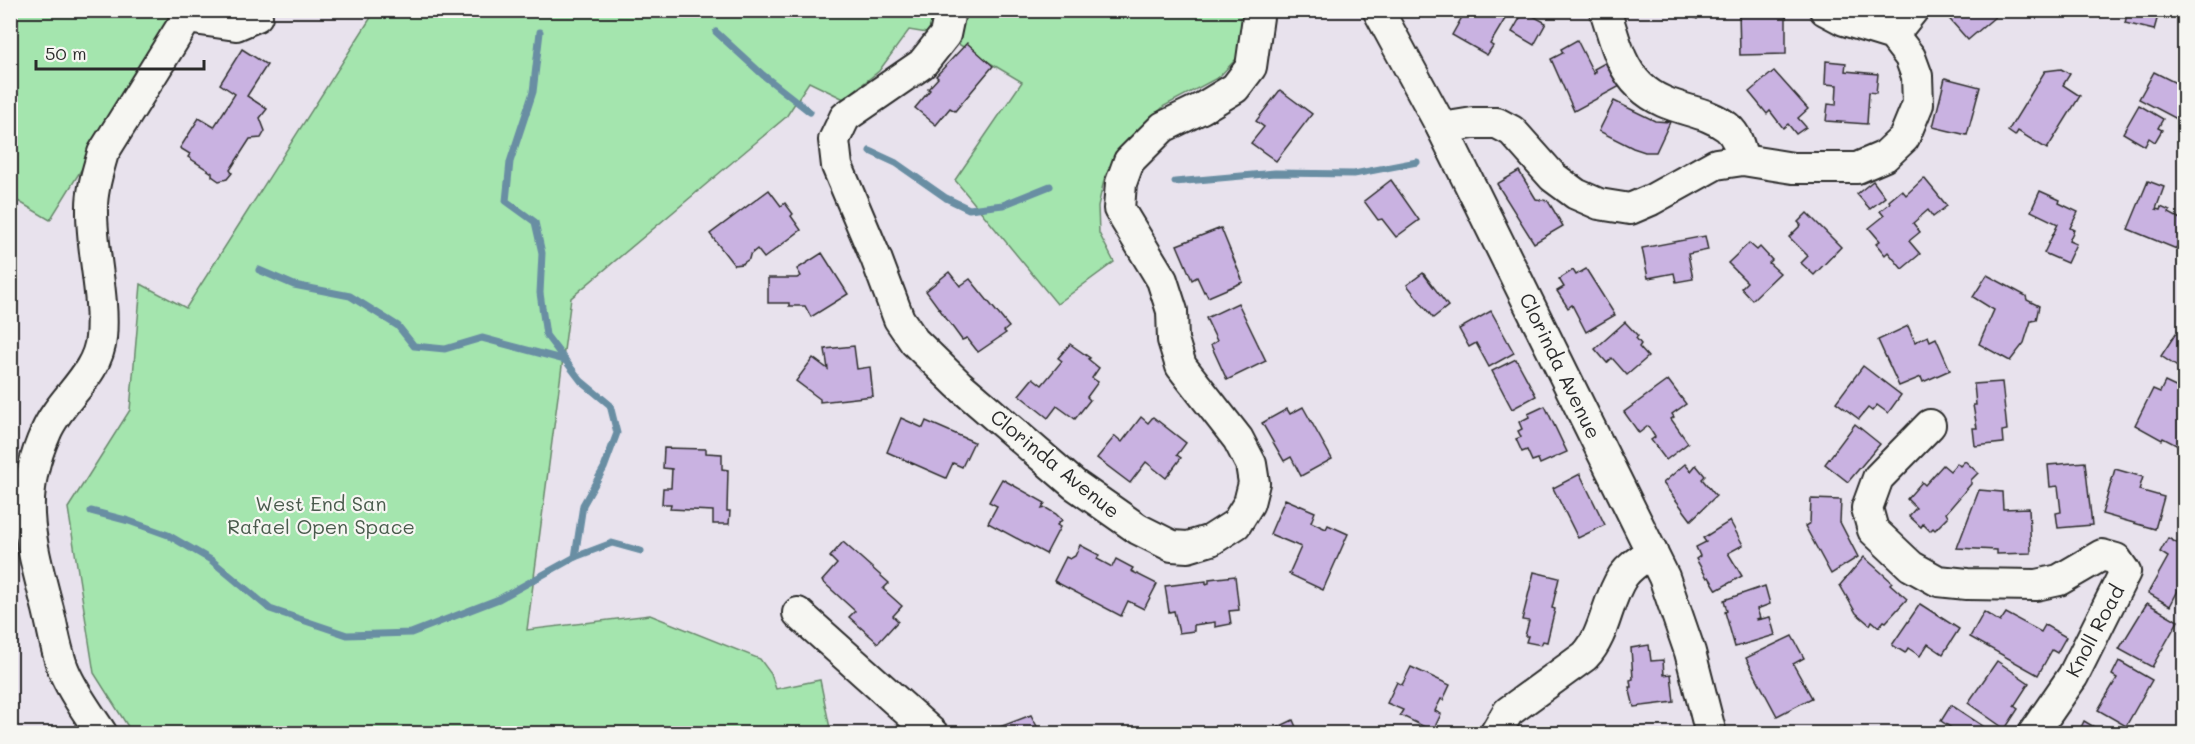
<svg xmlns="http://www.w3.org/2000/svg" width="2195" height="744" viewBox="0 0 2195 744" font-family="Mali,sans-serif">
<rect width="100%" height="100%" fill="#e8e2ed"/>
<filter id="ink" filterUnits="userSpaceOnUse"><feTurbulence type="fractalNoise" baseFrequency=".0167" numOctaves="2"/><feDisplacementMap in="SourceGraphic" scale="12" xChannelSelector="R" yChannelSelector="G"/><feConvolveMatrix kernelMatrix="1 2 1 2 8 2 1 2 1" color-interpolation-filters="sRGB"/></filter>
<g filter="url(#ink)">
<g fill="#a4e5ae" stroke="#68886c" stroke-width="1.5">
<path d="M11,11H180L50,220L11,197Z"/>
<path d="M375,11H1243L1237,58L1219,77L1164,106L1128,142L1105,176L1098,206L1099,233L1114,262L1057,304L955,180L1022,82L945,36L909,30L879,71L844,99L809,82L786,117L571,298L527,630L650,615L760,659L771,674L776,689L820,680L831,733H132L94,673L68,508L130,410L141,284L186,308Z"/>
</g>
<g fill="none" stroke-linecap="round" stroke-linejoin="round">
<g stroke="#698ea3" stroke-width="7">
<path d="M540,32L533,92L510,162L506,201L535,222L542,253L540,293L546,335L581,381L610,405L617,433L604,468L583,505L575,557"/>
<path d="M716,32L763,75L810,112"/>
<path d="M870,151L896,163L946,198L969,209L1003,205L1050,186"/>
<path d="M1175,182L1275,173L1354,174L1417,162"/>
<path d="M259,270L294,285L350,296L398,326L414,346L445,349L482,338L565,360"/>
<path d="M91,511L129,521L168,535L211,560L270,609L347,635L411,633L499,599L575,557L612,543L641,551"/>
</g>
</g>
<g fill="#c9b2e1" stroke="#2b2b2b" stroke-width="1.5">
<path d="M1466,10H1489L1505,19L1490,44L1493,46L1487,55L1452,35Z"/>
<path d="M1681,10H1701L1697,19Z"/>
<path d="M1739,10H1786V54L1740,55Z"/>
<path d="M1949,10H2003L1968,40L1945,14Z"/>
<path d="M2128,10H2162V13L2159,12L2154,30L2125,23Z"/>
<path d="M1524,11L1546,23L1534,45L1512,32Z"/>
<path d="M1577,40L1594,74L1596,72L1594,69L1612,59L1624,84L1574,111L1551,59L1563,53L1561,49Z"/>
<path d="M967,43L993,66L955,111L950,108L936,125L915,108L930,90L928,89L938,78L936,76Z"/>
<path d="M242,49L267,65L247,96L267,109L260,118L265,131L261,138L250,139L230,170L232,173L227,179L219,181L212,176V173L188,157L190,154L180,148L199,118L214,127L235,94L220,84Z"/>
<path d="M1826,61L1846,63L1845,71L1878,74L1876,93L1869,92L1867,124L1826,121L1828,104L1836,105L1837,85L1825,84Z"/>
<path d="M2061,69L2070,74L2063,85L2080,96L2047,149L2018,131L2015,136L2008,131L2045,71Z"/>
<path d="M1774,71L1808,109L1798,118L1806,127L1796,134L1788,124L1783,128L1770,111L1767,114L1749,92Z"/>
<path d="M2154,72L2182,86L2177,95L2182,98L2178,107L2182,109L2177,119L2139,99Z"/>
<path d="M1945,78L1980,87L1967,135L1933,127Z"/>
<path d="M1280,90L1312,114L1276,161L1251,143L1264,127L1256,121Z"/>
<path d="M1614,101L1655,121L1670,122L1656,152H1645L1633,148L1599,131Z"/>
<path d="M2139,105L2163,119L2158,128L2162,130L2155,142L2149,138L2145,146L2123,133Z"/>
<path d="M1519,171L1536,199L1548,201L1563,226L1534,243L1497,184Z"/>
<path d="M1924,178L1947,206L1933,217L1928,210L1913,223L1920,232L1909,241L1920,254L1902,269L1888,252L1885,255L1876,244L1880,241L1869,228L1884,216L1880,211L1890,203L1889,201L1902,190L1906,195Z"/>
<path d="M1391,180L1419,220L1396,237L1382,219L1378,220L1364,201Z"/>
<path d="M1873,181L1885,197L1870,209L1857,194Z"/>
<path d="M2148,181L2164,187L2156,209L2160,210L2161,207L2170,211L2169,213L2184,221V238L2179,250L2128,229Z"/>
<path d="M769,190L781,206L785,203L793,214L791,216L801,230L764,258L757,249L750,255L749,259L742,264L734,265L710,234Z"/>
<path d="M2040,191L2060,200L2059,203L2078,212L2070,228L2074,230L2069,241L2076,244L2067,263L2044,253L2058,224L2031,211Z"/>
<path d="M1807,213L1841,247L1814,275L1801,263L1808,256L1789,237L1801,225L1798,222Z"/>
<path d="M1221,228L1243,282L1208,297L1205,291L1204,292L1197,277L1192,280L1177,245Z"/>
<path d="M1705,236L1708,250L1688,254L1693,279L1676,282L1674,273L1648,278L1642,248Z"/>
<path d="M1749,243L1757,250L1760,247L1772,260L1769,263L1780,273L1752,300L1741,288L1747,282L1728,263Z"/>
<path d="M822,253L848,294L811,317L805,306H789V303H768V278H797L801,276L797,269Z"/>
<path d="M1586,269L1615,315L1586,332L1572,305L1568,308L1557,291L1564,287L1559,279L1573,270L1576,275Z"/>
<path d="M949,272L960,286L970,279L1009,327L1004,331L1006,333L978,352L967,338L962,340L926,291Z"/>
<path d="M1423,273L1448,306L1433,318L1407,285Z"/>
<path d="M1987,275L2026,296L2027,300L2039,306L2036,320L2031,321L2024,343L2010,361L1979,344L1994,310L1973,297Z"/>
<path d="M1238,303L1266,361L1227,380L1211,345L1217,341L1206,318Z"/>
<path d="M1491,311L1514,353L1489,367L1476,343L1469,347L1459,329Z"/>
<path d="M1625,322L1638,336L1636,338L1641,344L1639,347L1648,357L1627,375L1612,358L1607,363L1595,349Z"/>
<path d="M1908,326L1915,342L1928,336L1930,341L1936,338L1950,370L1923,382L1921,377L1899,386L1878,340Z"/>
<path d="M2176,333L2184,339V360L2179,368L2161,356Z"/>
<path d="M1070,344L1090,358L1088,359L1099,368L1092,378L1098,382L1087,397L1090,400L1075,419L1057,406L1048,418L1019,395L1033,378L1042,385L1062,361L1058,358Z"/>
<path d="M854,346L857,369L870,367L873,396L820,402V399L796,381L813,358L828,369L825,349Z"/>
<path d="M1516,359L1536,396L1512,409L1492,371Z"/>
<path d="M1863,366L1901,395L1888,413L1877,405L1872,411L1868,408L1859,419L1836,402Z"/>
<path d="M1668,380L1686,404L1672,414L1674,417L1671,419L1688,443L1666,460L1651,440L1655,437L1648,426L1639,433L1624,412Z"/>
<path d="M2002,382L2007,430L2002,431L2003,443L1975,446L1973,428H1977L1973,405H1976L1974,384Z"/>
<path d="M2165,382L2184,391V445L2179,443L2178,446L2163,438L2162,440L2135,425L2153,389L2160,392Z"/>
<path d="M1545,406L1567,452L1540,464L1538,459L1532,461L1527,450L1522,452L1516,439L1521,437L1518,431L1522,429L1519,422L1529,417L1528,414Z"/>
<path d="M1303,407L1332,459L1301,476L1291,457L1284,461L1262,423L1287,409L1290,414Z"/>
<path d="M1141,417L1148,423L1153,417L1186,443L1177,455L1181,458L1166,478L1146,462L1130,483L1097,458L1115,436L1122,442Z"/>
<path d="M901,418L923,428L926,421L974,442L962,467L953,463L946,478L887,452Z"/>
<path d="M1855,424L1880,444L1848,482L1825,464Z"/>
<path d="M664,448L706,449V453L722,454V469L728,470L727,511H730L729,524H713V511L670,509L671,504H662L663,488H671L672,469L663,468Z"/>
<path d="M1965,461L1978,473L1971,480V484L1946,513L1948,517L1935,530L1933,528L1930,531L1923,524L1921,527L1909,516L1916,508L1907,499L1922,482L1925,485L1943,465L1950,471L1957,463L1960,466Z"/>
<path d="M2085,462L2092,525L2058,528L2056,513L2061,512L2058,486L2050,487L2048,465Z"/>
<path d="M1685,464L1691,471L1696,465L1705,476L1702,479L1716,496L1691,520L1663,483Z"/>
<path d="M2115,469L2143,477L2139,490L2164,497L2155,529L2102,514Z"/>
<path d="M1580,474L1605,525L1578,538L1553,488Z"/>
<path d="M1002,479L1045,503L1042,509L1046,508L1056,514L1062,520L1057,525L1060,527L1046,554L988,523L997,506L989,502Z"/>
<path d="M1979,490L2002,492L2003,509L2029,508L2031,553L1997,554V550L1957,548Z"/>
<path d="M1285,499L1315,512L1311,522L1326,529L1328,525L1348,534L1323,590L1289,574L1301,547L1270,534Z"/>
<path d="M1811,499L1841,500L1840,522L1858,557L1831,574L1805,526L1810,523Z"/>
<path d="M1730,521L1743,545L1728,553L1742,576L1717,590L1709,577L1707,578L1696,559L1700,556L1696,547L1706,542L1703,538Z"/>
<path d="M2168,538L2184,547V586L2181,585L2170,606L2148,593L2168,557L2160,552Z"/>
<path d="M843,542L889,583L883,589L902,606L893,616L898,621L878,643L849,617L855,611L822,581L837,564L830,557Z"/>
<path d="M1080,545L1099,555L1097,559L1112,567L1116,559L1133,568L1131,571L1157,584L1144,609L1128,601L1121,616L1054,581L1066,557L1070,559L1075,556Z"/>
<path d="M1864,557L1892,582L1890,584L1907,599L1886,622L1884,621L1879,627L1872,621L1870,625L1856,613L1840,585Z"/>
<path d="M1534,572L1559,578L1552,608L1555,609L1547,642L1543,641L1541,645L1526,642L1528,636H1525L1529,621L1522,620Z"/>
<path d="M1235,576L1239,610L1229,611L1231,624L1215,627V622L1194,625V631L1179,633L1174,611L1169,612L1165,586L1206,581V584L1209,583V579Z"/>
<path d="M1765,586L1770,604L1757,609L1760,618L1756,619L1757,620L1770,617L1775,635L1735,647L1725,612L1727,611L1724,600Z"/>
<path d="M2147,603L2178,621L2152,667L2119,649Z"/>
<path d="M1920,604L1959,629L1943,654L1928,644L1920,656L1908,648L1905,653L1892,645Z"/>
<path d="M1984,612L2000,622L2006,613L2041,632L2045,625L2066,637L2057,653L2052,650L2038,675L1970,637Z"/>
<path d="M1792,636L1804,658L1793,664L1812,698L1777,716L1746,658Z"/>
<path d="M1649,645L1651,661L1663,660L1664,675L1671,674L1674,702L1634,707L1629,687H1631L1630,680L1633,679L1631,648Z"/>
<path d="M1997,661L2029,683L2014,706L2018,709L2005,729L1968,703Z"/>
<path d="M2119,661L2152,680L2126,726L2098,710L2117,678L2112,675Z"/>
<path d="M1411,667L1450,685L1443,700L1441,699L1435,711L1441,714L1433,731L1400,715L1403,710L1387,703L1397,682L1402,685Z"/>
<path d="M1951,705L1995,734H1949L1953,729L1941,721Z"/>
<path d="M1031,715L1041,734H993L992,730Z"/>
<path d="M1293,720L1299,734H1264Z"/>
<path d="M2084,721L2106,734H2078Z"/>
</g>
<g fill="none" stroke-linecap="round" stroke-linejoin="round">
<g stroke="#2b2b2b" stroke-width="34">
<g id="minor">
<path d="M1378,10L1442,128L1664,577L1690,652L1711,734"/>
<path d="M1605,10C1614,36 1619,66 1640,86C1667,112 1701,107 1727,127C1737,135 1740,148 1743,160"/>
<path d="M949,16L945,35L922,64L845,117L834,140L837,166L876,258L899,319L914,341L959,385L1075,485L1138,529L1172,546L1188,547L1211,540L1236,524L1249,503L1254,483L1251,464L1238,439L1181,366L1173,340L1172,311L1162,280L1119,209L1121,183L1129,161L1163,127L1202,108L1235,88L1251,67L1259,10"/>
<path d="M1893,35L1913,10"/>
<path d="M1442,128L1473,123H1497L1512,131L1553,177L1576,194L1599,204L1630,209L1651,200L1716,164L1743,160L1793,168H1857L1885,156L1904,138L1918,104L1917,76L1910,57L1893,35L1844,20L1825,10"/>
<path d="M1930,425L1878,478L1867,508L1873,530L1911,566L1938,581L1967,584L2036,585L2059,580L2102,555L2116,559L2125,572L2073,676L2033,734"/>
<path d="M798,613L933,734"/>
<path d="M102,734C89,714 73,693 64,671C56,652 53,629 48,609C31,543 16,498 46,432C60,399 98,375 101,338C105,295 91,250 92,207C92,188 98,171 103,153L187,18L236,25L257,16"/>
<path d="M1495,734L1508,712L1585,656C1606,634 1606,601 1623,576C1630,566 1642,559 1652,552"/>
</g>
</g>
<use href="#minor" stroke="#f6f6f2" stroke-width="30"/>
</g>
</g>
<g text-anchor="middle" stroke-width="4.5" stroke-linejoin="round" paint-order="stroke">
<g font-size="20" fill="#2b2b2b" stroke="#f6f6f2">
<text transform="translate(1560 366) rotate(64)" y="7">Clorinda Avenue</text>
<text transform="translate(1055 464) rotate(39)" y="7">Clorinda Avenue</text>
<text transform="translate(2095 631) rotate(-62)" y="7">Knoll Road</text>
</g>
<g font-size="20" fill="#495a4c" stroke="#f6f6f2">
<text x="321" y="511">West End San<tspan x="321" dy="23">Rafael Open Space</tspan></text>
</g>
</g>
<rect width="2195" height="744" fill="none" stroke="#f6f6f2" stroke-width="36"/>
<rect x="18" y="18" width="2159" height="708" fill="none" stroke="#2b2b2b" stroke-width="2" filter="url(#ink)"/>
<path d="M36 60v9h168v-9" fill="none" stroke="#2b2b2b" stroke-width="3"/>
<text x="45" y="60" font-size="18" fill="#2b2b2b" stroke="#f6f6f2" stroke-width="4.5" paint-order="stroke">50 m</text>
</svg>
